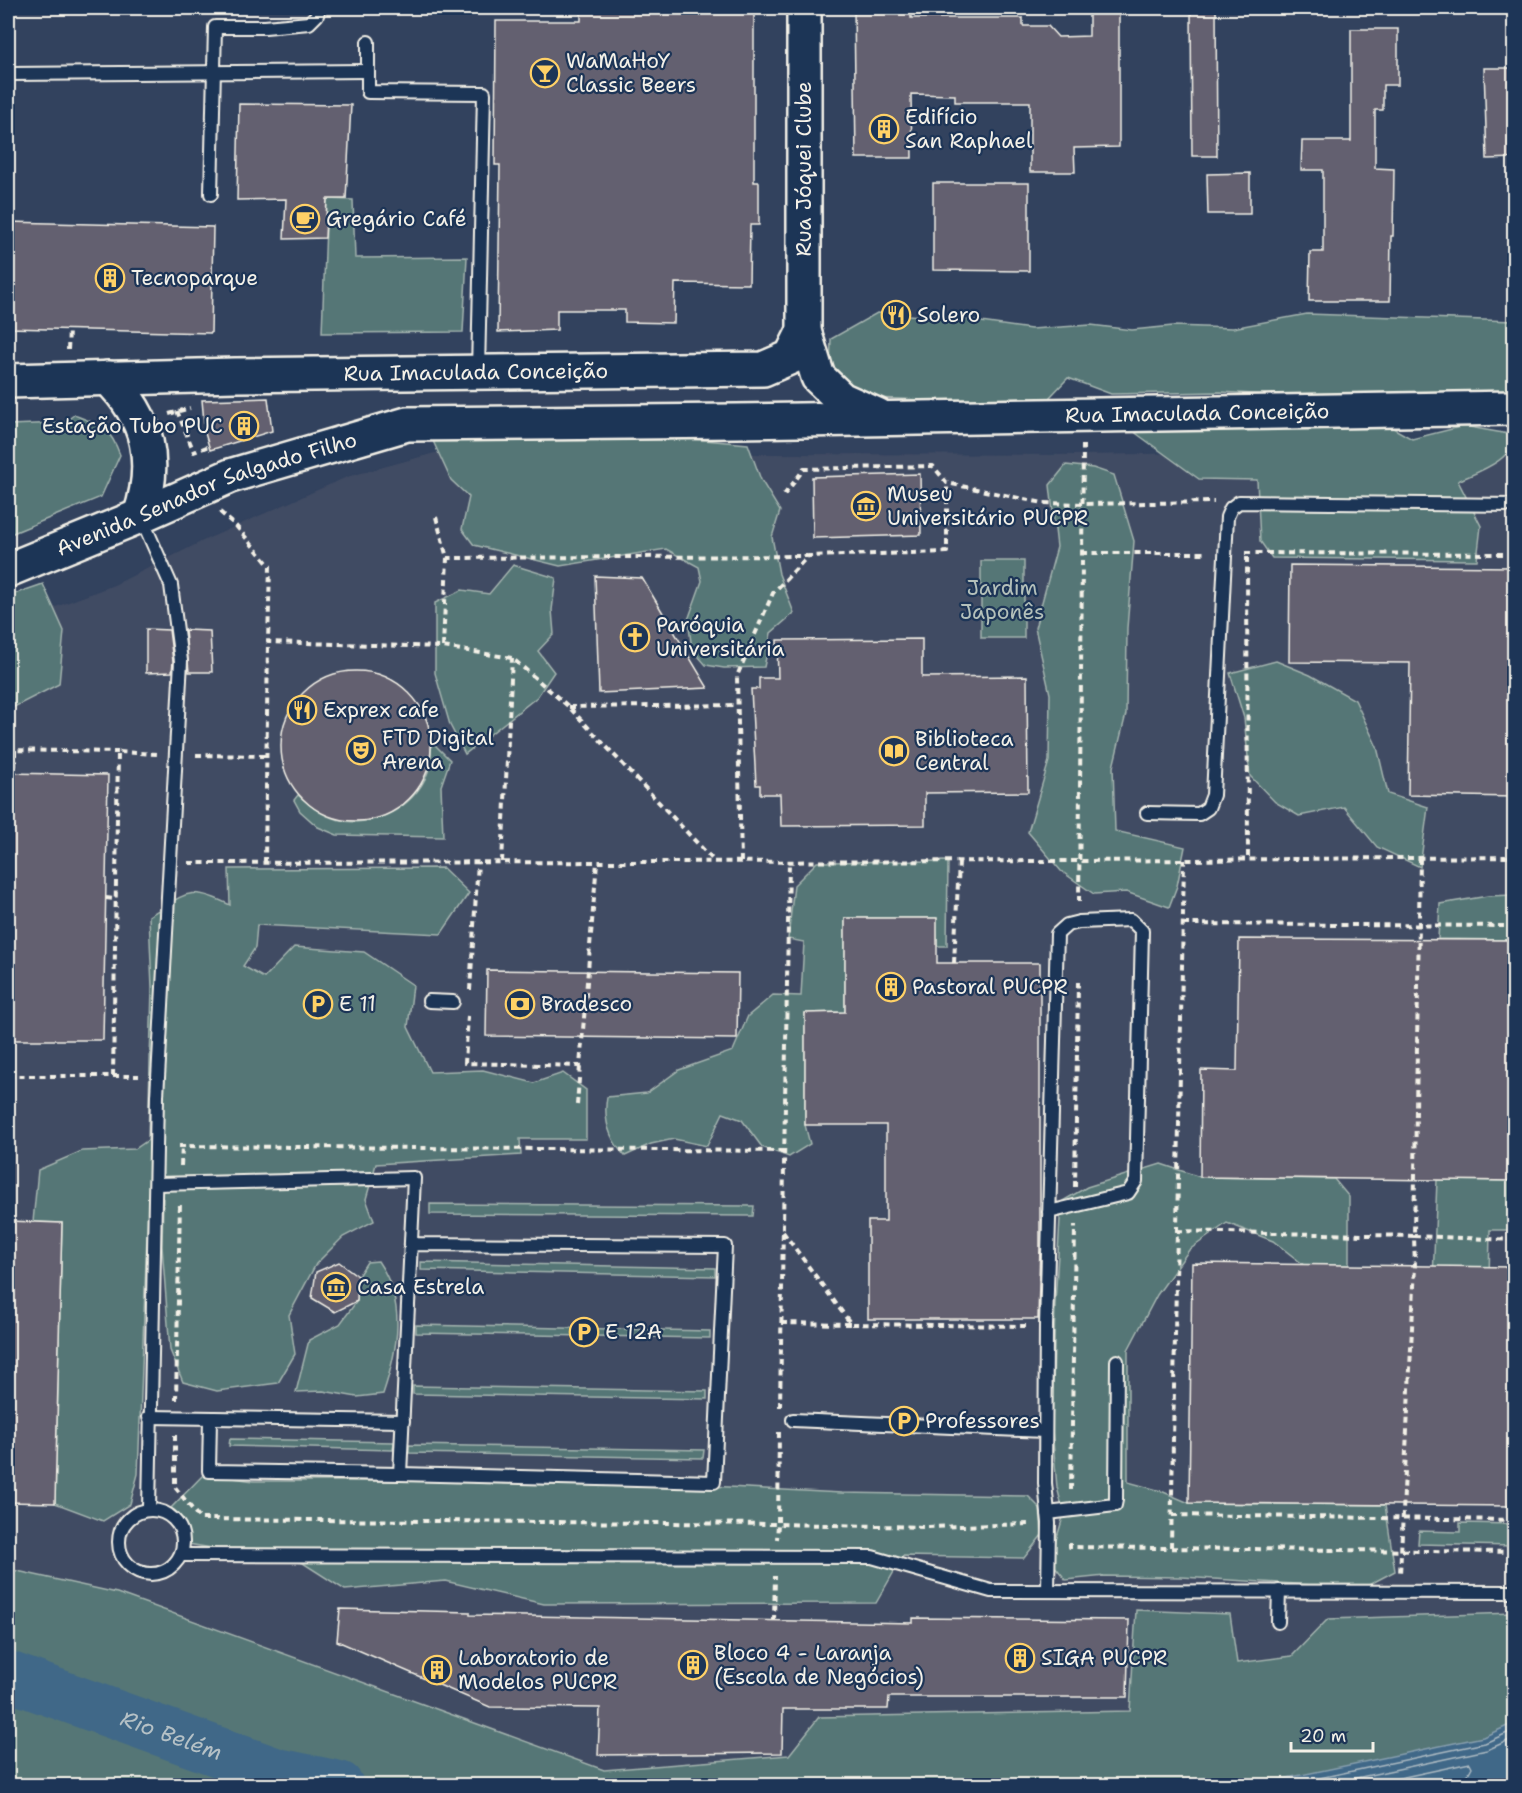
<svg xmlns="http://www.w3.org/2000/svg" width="1522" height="1793" viewBox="0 0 1522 1793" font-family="'Shantell Sans',sans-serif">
<rect width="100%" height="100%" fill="#32425e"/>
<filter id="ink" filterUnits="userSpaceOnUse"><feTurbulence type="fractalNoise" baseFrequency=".0167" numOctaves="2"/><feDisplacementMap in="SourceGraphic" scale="12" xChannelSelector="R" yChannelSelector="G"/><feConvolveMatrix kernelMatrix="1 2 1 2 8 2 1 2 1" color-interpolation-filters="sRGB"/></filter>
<g filter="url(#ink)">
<path fill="#414b63" d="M1514,448V1785L604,1770L117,1593L8,1569V625L114,585L207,539L347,477L435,453L1083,455Z"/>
<g fill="#547676" stroke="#a4b4af" stroke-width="1.5">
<path d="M327,199L353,200L355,258L467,257L463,332L322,333Z"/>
<path d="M877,313L953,318L1031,329L1091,325L1132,330L1173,326L1233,328L1307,314L1514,321V417L1322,398L1220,392L1111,394L1068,378L1048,399L979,402L872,398L830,370L831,339Z"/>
<path d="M74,415C101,425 110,427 120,455L101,497L8,535L11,451L8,450V425L63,423Z"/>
<path d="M1379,420L1412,439L1464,426L1514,435C1515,460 1477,472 1458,481L1481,526L1477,560L1272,558L1260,541L1257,480L1199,479L1126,426Z"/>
<path d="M540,436L619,440L693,439L748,444L761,480L780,511L772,537L779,574L794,613L771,633L764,667L724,668L706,665L692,649L688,620L702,581L699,567L666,549L560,566L474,545L462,529L469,497L451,480L433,441Z"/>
<path d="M1066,465L1093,468L1114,475L1134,541L1127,628L1126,714L1113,767L1115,831L1185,847L1177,886L1169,907L1126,892L1094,894L1061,871L1028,832L1049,761L1050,694L1035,628L1057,547L1050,485Z"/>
<rect x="981" y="561" width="43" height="77"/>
<path d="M513,565L556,578L552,610L554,634L538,651L554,672L537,697L465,754L450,725L435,673V603L462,590L489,594Z"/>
<path d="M43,584L64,631L59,684L14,707H8V596Z"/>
<path d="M1276,661L1310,675L1355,700L1377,747L1388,794L1428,807L1420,867L1377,847L1344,807L1299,816L1275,802L1250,776L1244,718L1230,673Z"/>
<path d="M432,742L450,760L441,786L443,837L337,835L318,827L300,811L294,800L298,795C310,805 321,815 336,819C375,831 421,804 430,765C431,757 431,749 432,742Z"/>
<path d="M948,861L947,946H937L936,918H845V1012L805,1013V1125L810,1144L789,1157L762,1147L742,1120L723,1113L707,1146L674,1139L651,1144L625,1156C609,1139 603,1120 607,1097L647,1093L679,1070L733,1051L748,1016L773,995L801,996L804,942L788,939L794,885L817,862Z"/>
<path d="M443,868L469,893L441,934L257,925L255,948L243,966L264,978L294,947L364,952L413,985L408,1027L430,1072L483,1070L534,1083L563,1073L586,1090V1139H520L521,1155L376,1164L366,1199L374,1221L343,1237L316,1264L289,1315L295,1354L278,1383L217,1391L183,1382L170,1350L162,1246L163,1199L148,1207L138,1474L130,1504L103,1521L55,1503L62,1223L33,1222L38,1170L82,1151L135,1149L148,1140L152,987L149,916C186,894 188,884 230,905L229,869Z"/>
<path d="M1514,895V940L1438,939L1440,904L1488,896Z"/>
<path d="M1161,1164L1200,1177L1334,1179L1349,1197V1266L1313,1272L1273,1241L1227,1223L1189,1250L1157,1295L1128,1350V1482L1161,1491L1189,1503L1385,1505L1395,1571L1363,1588L1182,1577L1105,1576L1066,1580L1050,1560L1064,1514L1057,1487L1052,1429L1055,1305L1061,1202L1087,1187Z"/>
<path d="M1437,1180L1514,1181V1230H1490L1489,1282L1433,1280Z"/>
<path d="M430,1204L754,1206L753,1216L430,1214Z"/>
<path d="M378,1261C407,1303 398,1349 383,1394L357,1397L323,1391L296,1392L309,1340L340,1324L357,1301L358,1276L367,1262Z"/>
<path d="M421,1262L715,1268V1276L421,1270Z"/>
<path d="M416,1325L710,1331V1338L416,1333Z"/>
<path d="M413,1386L707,1391V1399L413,1394Z"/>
<path d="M230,1439L394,1442L393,1450L229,1446Z"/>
<path d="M409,1445L704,1450L703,1458L409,1453Z"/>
<path d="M204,1474L254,1481H520L709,1486L842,1493L1028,1496L1040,1508L1042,1535L1024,1558L903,1556L876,1603L544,1604L445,1581L345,1590L303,1563L188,1544L171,1508Z"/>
<path d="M1460,1523L1514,1524V1546L1418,1544L1419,1531L1460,1532Z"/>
<path d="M8,1569L117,1593L604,1770L789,1755L819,1717L1130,1711L1136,1610L1230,1614L1237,1663L1292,1656L1328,1619L1514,1613V1785L8,1786Z"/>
</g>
<path fill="#406888" stroke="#889fae" stroke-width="1.5" d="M1514,1723V1775L1506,1779L1472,1786L1253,1785L1483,1737Z"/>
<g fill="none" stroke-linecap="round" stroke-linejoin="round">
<g stroke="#acbac2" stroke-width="1.5">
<path d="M1282,1786L1485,1743L1514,1730"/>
<path d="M1319,1786L1487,1750L1514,1738"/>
<path d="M1362,1786L1470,1763L1472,1767L1467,1776L1465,1786"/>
</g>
<path stroke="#406888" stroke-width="50" id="s1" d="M8,1676L277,1773L339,1786"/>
</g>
<g fill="#64616f" stroke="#f4f1e8" stroke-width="1.5">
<path d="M581,8H669V12L754,9V182H759V225H750L749,284L675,283L674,323L625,322V310H557V330L498,332L500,165H495L496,21H581Z"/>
<path d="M854,8H911V18H1023V26H1048L1058,37L1089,36V11H1119V147L1074,148L1075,172H1030V102H955V95L911,94L912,158H856Z"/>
<path d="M1191,8H1216L1217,156H1192Z"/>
<path d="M1351,29H1398V85H1383V110H1375V168L1394,169L1393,236H1391L1390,301H1309L1310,252H1323V170H1301L1302,141H1351Z"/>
<path d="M1484,68H1515V158L1487,159Z"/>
<path d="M239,104L351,105L346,199H327L325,238L284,239L286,199L237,200Z"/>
<path d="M1250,173V214H1208L1207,174Z"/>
<path d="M933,183H1029V271L933,270Z"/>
<path d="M8,222L213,227L211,333L8,328Z"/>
<path d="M268,398L272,431L210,450L205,433L202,400Z"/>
<path d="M920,474L921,535L813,538L812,477Z"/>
<path d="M1290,565L1515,567V797L1408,795L1410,663L1289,662Z"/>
<path d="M595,576L642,578L708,688L599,693Z"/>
<path d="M146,629L169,630L173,661L172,672L146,673Z"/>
<path d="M185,630L210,631L212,672H189Z"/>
<path d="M922,639V677L1027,676L1028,792L925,793V825L781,826L780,794H760V785H756L751,689H759V678H778L777,640Z"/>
<circle cx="356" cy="746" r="75"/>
<path d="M8,773L108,775L103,1040H8Z"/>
<path d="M845,918H937V963H1040V1245L1038,1319H868V1221H886V1125H805V1013L845,1012Z"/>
<path d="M1239,939L1515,940V1181L1200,1177L1201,1070L1237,1071Z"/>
<path d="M487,970L738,973L737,1039L486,1036Z"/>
<path d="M8,1221L62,1223L55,1503L8,1502Z"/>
<path d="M339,1262L358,1276L357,1301L335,1312L312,1298L316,1272Z"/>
<path d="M1192,1263L1515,1267V1506L1189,1503Z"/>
<path d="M340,1609L470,1612V1615L913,1623V1618L1129,1620L1127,1697H889L888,1709H783L782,1753L598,1755L600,1708L490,1707L337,1641Z"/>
</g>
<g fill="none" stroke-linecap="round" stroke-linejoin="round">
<g stroke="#f4f1e8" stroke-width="16">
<g id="lane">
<path d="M368,42V92L484,93L478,372"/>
<path d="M8,74L368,71"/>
<path d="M211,194L215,27H265L309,23L317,15L319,8"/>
<path d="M141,517L171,585L181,661L157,1096L149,1509"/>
<path d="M1147,813L1199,814L1208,808L1213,795L1227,517L1231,508L1239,502L1514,505"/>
<path d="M429,1001L453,1002"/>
<path d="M156,1184L414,1178L400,1474L714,1482L725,1246L411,1244"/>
<path d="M149,1417L403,1421"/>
<path d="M210,1419L209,1471L400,1474"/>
<path d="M793,1420L1045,1431"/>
<circle cx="151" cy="1542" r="32"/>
<path d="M1048,1513L1115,1505L1116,1500L1117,1361"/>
<path d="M181,1555L872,1557L991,1591L1514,1592"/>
<path d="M1048,1591L1049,1523L1045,1483L1046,1326L1057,934L1067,925L1079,922L1131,920L1142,931L1136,1181L1128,1193L1049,1212"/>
<path d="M1278,1622L1279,1591"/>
</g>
</g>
<g stroke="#f4f1e8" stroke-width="38">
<g id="secondary">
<path d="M804,8V331L818,377L841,399L877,415"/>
<path d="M108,378C149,418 158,462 140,516"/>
<path id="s2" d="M8,381L235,375L763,369L791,357L804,331"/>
<path id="s3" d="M8,570L140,516L230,476L407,424L736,421L1514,408"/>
</g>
</g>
<g stroke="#f4f1e8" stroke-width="4" stroke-dasharray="6 4.5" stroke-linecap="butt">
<path d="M68,350L69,330"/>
<path d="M177,411L194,452L209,446"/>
<path d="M169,414L190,408"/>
<path d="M784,495L804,469L933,466L947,483L1043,503L1082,504L1214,502"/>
<path d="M220,512L236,526L270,566L268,642L443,647L512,658L569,707L715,862"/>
<path d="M436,517L447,558L807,556"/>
<path d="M1082,553H1208"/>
<path d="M1245,553L1514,554"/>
<path d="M1247,557L1248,859"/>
<path d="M443,647L447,558"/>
<path d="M569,707L737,705"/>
<path d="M8,750L118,752"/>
<path d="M15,750V773"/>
<path d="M196,755L267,756"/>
<path d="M1420,858L1414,1236L1514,1240"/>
<path d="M502,862L512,658"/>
<path d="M741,862L737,676L773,593L808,556L947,552V483"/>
<path d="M189,863L1080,861L1514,857"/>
<path d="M265,863L268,642"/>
<path d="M106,898L115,899"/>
<path d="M1079,902L1083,445"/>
<path d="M1183,924L1514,926"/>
<path d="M954,963L959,862"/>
<path d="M470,990L478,862"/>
<path d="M468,1016L465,1063L580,1066L597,862"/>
<path d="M8,1076H139"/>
<path d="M113,1076L118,752L158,754"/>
<path d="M577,1105L580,1066"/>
<path d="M179,1146L784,1151"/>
<path d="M181,1166L182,1146"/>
<path d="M1075,1187L1078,982"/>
<path d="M1177,1231L1414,1236L1415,1266L1400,1574"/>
<path d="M783,1232L851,1324L1026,1326"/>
<path d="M781,1323L851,1324"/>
<path d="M176,1400L180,1201"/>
<path d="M780,1407L789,862"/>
<path d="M779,1432L778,1524L929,1527L1029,1524"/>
<path d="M175,1435V1487L200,1519L778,1524L777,1539"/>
<path d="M1071,1490L1075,1225"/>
<path d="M1172,1515L1514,1520"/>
<path d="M1070,1543V1547L1514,1552"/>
<path d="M1171,1547L1184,860"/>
<path d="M774,1621L775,1576"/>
</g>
<use href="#lane" stroke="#1d3557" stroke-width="12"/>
<use href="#secondary" stroke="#1d3557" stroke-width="33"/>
</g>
</g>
<defs>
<g id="bar-ring" transform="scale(1.5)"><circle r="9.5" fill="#1d3557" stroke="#ffd166" stroke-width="1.5"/><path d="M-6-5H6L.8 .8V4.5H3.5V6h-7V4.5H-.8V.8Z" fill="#ffd166"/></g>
<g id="building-ring" transform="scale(1.5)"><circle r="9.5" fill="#1d3557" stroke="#ffd166" stroke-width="1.5"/><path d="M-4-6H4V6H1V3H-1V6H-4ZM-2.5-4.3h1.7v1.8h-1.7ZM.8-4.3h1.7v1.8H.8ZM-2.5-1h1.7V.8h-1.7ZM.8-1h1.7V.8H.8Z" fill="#ffd166"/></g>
<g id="cafe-ring" transform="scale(1.5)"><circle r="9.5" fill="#1d3557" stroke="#ffd166" stroke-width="1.5"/><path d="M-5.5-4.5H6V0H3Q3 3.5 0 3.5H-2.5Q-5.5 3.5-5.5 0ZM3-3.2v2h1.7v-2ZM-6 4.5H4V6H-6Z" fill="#ffd166"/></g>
<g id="restaurant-ring" transform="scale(1.5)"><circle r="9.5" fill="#1d3557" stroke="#ffd166" stroke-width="1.5"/><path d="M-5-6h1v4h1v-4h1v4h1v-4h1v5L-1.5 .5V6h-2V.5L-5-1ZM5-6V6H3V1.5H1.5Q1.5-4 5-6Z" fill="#ffd166"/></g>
<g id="museum-ring" transform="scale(1.5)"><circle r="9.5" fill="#1d3557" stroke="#ffd166" stroke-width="1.5"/><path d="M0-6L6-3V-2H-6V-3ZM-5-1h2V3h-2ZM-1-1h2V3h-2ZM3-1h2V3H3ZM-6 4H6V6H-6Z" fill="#ffd166"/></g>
<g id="church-ring" transform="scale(1.5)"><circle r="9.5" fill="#1d3557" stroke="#ffd166" stroke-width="1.5"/><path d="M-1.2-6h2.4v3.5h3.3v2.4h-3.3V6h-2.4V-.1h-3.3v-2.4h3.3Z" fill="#ffd166"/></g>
<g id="theatre-ring" transform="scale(1.5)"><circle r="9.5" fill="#1d3557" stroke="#ffd166" stroke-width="1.5"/><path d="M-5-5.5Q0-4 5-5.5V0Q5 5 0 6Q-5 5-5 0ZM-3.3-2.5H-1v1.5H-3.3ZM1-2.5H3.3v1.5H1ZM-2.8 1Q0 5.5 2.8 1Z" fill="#ffd166"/></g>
<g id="library-ring" transform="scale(1.5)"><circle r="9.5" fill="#1d3557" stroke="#ffd166" stroke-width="1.5"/><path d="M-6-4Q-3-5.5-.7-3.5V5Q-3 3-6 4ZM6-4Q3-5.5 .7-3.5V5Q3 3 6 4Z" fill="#ffd166"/></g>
<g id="parking-ring" transform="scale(1.5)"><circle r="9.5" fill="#1d3557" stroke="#ffd166" stroke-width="1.5"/><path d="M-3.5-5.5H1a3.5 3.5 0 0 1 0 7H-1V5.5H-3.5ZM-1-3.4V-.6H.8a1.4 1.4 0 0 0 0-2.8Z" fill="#ffd166"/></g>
<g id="bank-ring" transform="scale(1.5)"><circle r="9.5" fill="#1d3557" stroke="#ffd166" stroke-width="1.5"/><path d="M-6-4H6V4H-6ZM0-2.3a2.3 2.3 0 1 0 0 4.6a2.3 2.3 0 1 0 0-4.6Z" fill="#ffd166"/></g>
</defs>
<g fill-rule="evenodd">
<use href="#bar-ring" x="545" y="73"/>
<use href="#building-ring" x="884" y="129"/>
<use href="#cafe-ring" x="305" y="219"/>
<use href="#building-ring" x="110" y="278"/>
<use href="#restaurant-ring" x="896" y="315"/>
<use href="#building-ring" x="244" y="426"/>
<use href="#museum-ring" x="866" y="506"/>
<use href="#church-ring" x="635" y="637"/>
<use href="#restaurant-ring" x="302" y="710"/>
<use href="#theatre-ring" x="361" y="750"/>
<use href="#library-ring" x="894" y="751"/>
<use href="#building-ring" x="891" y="987"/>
<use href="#parking-ring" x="318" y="1004"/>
<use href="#bank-ring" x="520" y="1004"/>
<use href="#museum-ring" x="336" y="1287"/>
<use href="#parking-ring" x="584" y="1332"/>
<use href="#parking-ring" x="904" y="1421"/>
<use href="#building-ring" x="1020" y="1658"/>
<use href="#building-ring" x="693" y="1665"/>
<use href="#building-ring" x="437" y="1670"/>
</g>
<g text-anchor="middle" stroke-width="4.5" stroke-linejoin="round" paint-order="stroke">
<g font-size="21" fill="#f4f1e8" stroke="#1d3557" text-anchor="start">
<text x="566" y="68">WaMaHoY<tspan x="566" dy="24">Classic Beers</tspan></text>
<text x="905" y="124">Edifício<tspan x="905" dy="24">San Raphael</tspan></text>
<text x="326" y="226">Gregário Café</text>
<text x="131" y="285">Tecnoparque</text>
<text x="917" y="322">Solero</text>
<text x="223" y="433" text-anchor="end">Estação Tubo PUC</text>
<text x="887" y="501">Museu<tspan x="887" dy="24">Universitário PUCPR</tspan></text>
<text x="656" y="632">Paróquia<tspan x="656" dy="24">Universitária</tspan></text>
<text x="323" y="717">Exprex cafe</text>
<text x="382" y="745">FTD Digital<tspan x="382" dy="24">Arena</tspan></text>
<text x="915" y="746">Biblioteca<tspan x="915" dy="24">Central</tspan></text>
<text x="912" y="994">Pastoral PUCPR</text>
<text x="339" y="1011">E 11</text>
<text x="541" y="1011">Bradesco</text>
<text x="357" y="1294">Casa Estrela</text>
<text x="605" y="1339">E 12A</text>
<text x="925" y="1428">Professores</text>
<text x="714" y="1660">Bloco 4 - Laranja<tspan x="714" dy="24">(Escola de Negócios)</tspan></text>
<text x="458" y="1665">Laboratorio de<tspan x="458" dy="24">Modelos PUCPR</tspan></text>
<text x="1041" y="1665">SIGA PUCPR</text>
</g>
<g font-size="21" fill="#f4f1e8" stroke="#1d3557">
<text transform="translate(804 169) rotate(-90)" y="7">Rua Jóquei Clube</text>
<text dy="7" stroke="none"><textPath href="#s2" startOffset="468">Rua Imaculada Conceição</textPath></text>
<text dy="7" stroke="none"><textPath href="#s3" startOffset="1216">Rua Imaculada Conceição</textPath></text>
<text dy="7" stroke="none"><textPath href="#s3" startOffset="213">Avenida Senador Salgado Filho</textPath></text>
</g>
<g font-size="21" fill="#b4c0ba" stroke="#1d3557">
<text x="1002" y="595">Jardim<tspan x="1002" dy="24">Japonês</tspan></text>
</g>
<g font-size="22" font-style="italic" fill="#b5c1c6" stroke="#1d3557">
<text dy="8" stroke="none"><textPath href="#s1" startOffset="174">Rio Belém</textPath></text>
</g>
</g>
<rect width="1522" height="1793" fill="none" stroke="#1d3557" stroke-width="30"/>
<rect x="15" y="15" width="1492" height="1763" fill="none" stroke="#f4f1e8" stroke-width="2" filter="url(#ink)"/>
<path d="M1291 1742v9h82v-9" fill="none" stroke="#f4f1e8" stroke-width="3"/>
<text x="1300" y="1742" font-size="18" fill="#f4f1e8" stroke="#1d3557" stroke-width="4.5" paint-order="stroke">20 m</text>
</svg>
